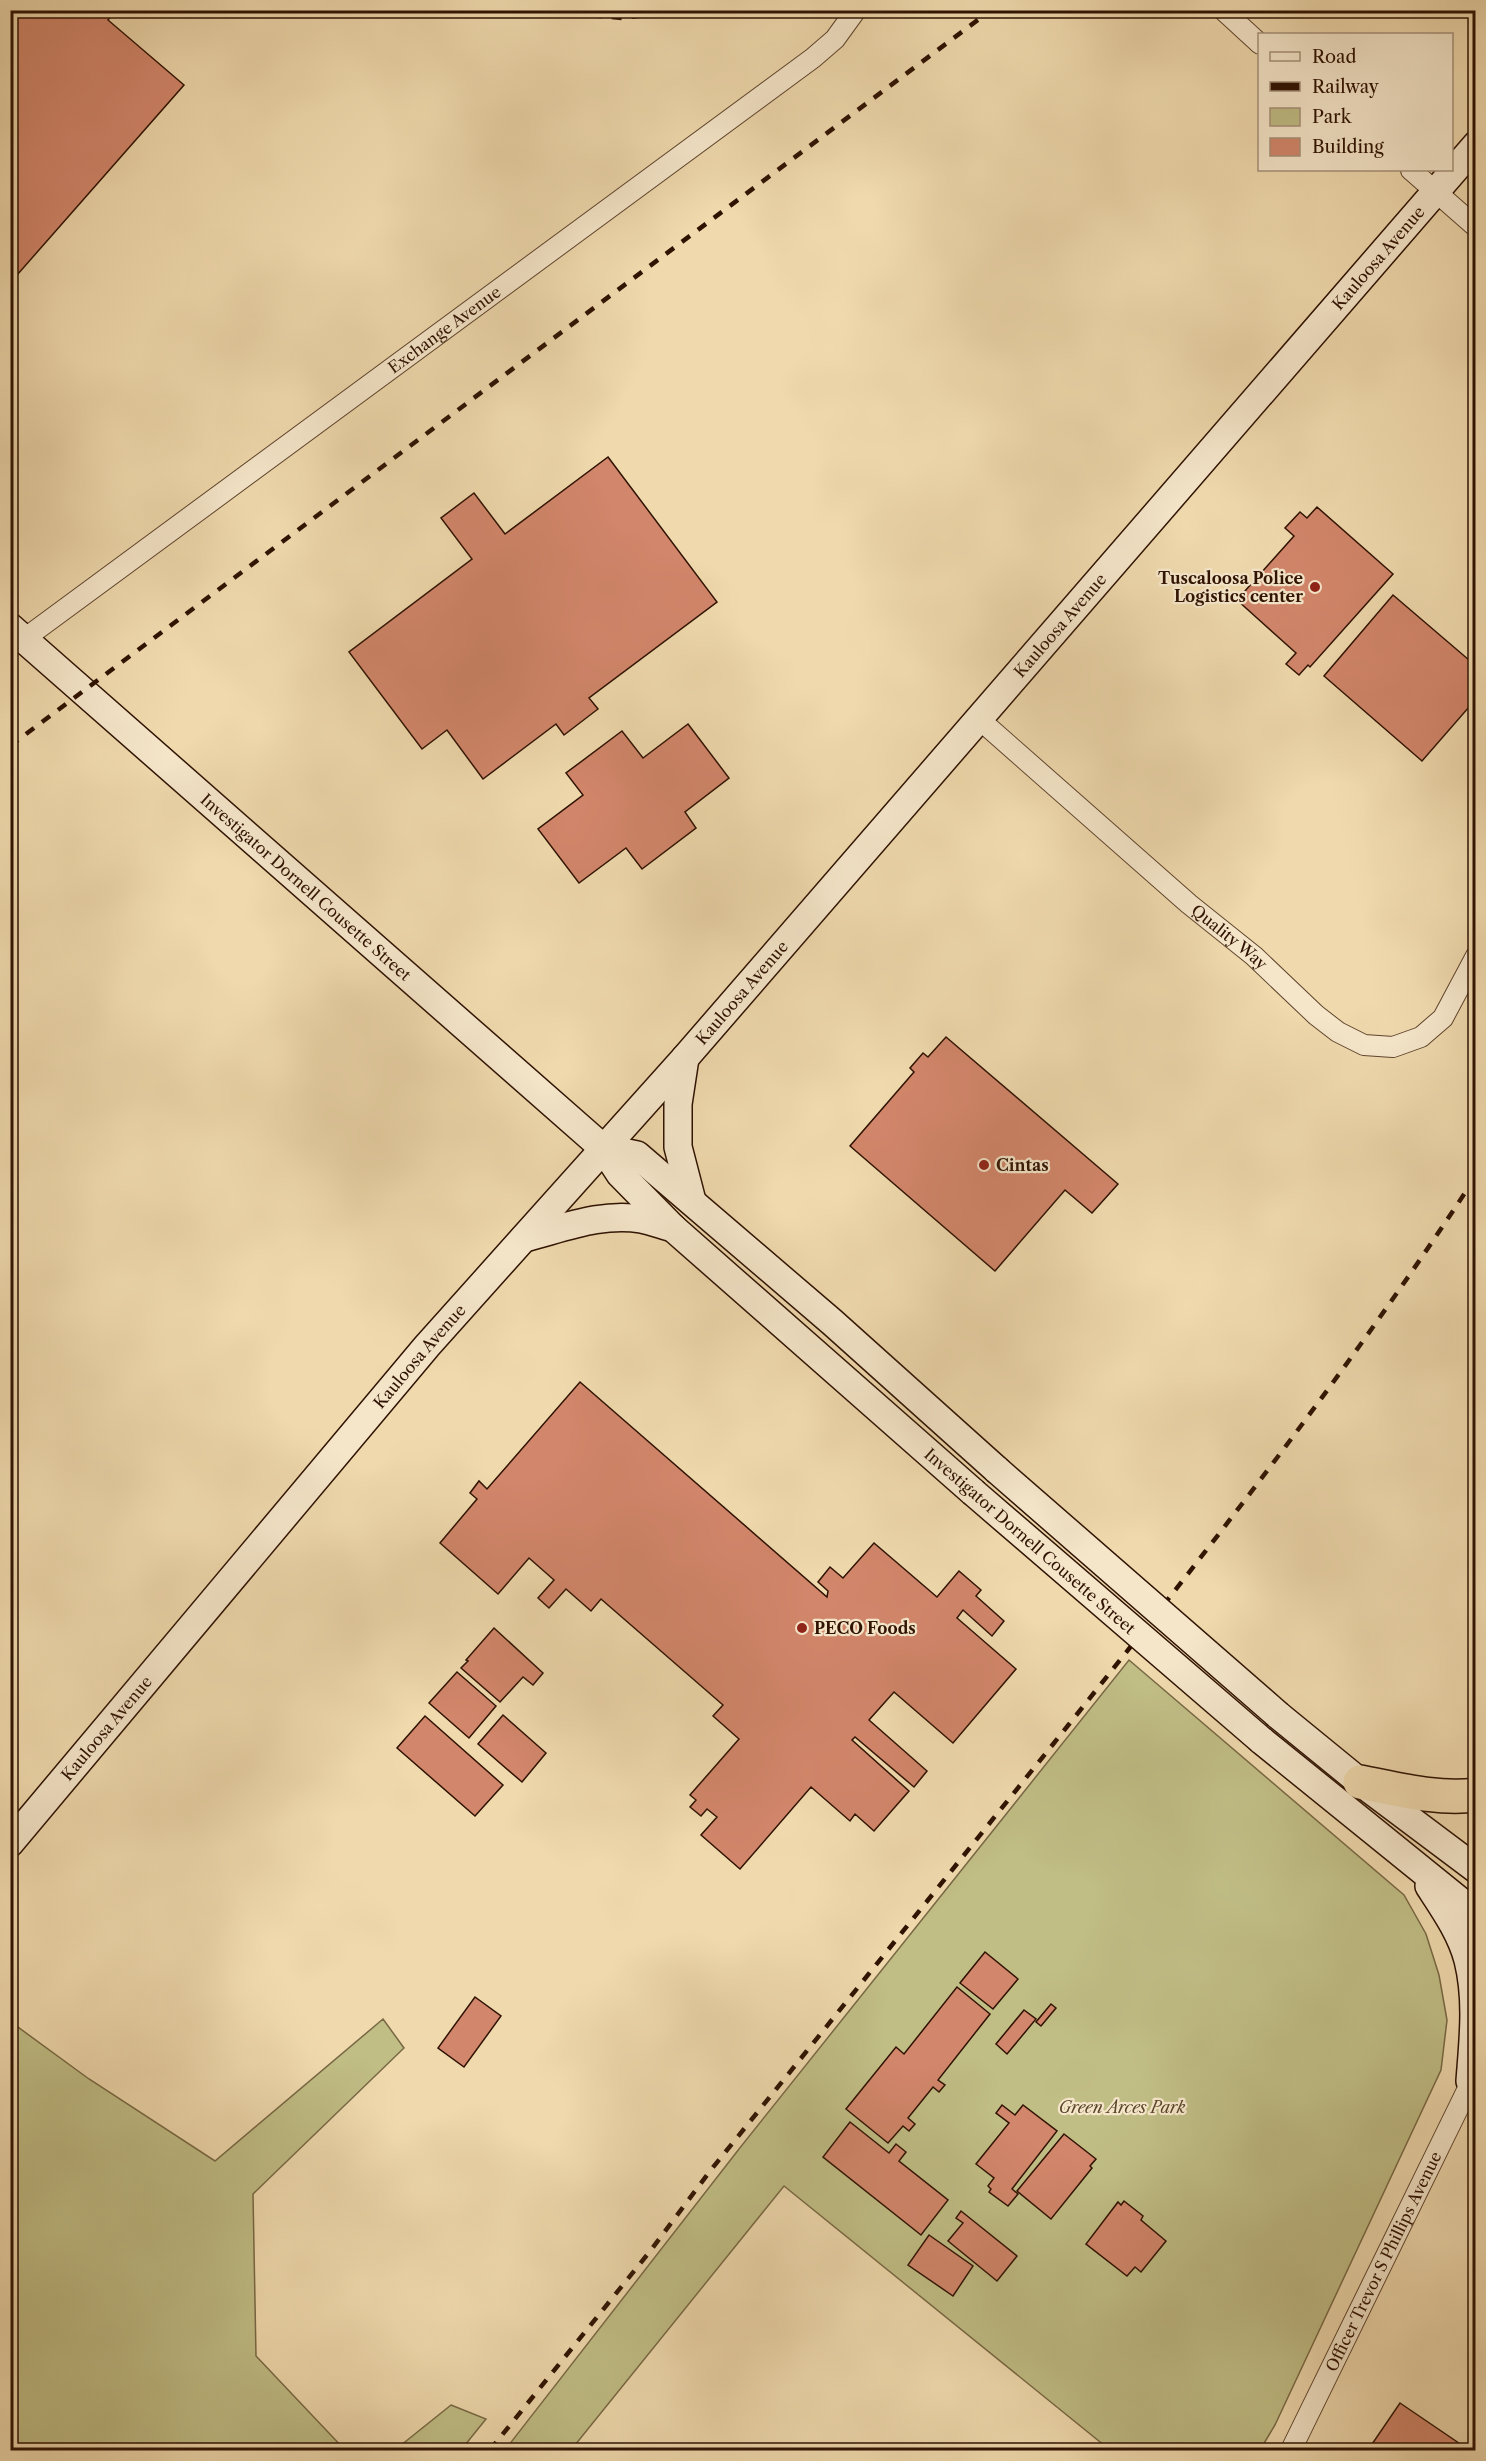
<svg xmlns="http://www.w3.org/2000/svg" width="1486" height="2461" viewBox="0 0 1486 2461" font-family="'Libre Caslon Text',serif">
<rect width="100%" height="100%" fill="#efd9ad"/>
<filter id="stains"><feTurbulence type="fractalNoise" baseFrequency=".00333" numOctaves="4"/><feColorMatrix values="0 0 0 0 .2 0 0 0 0 .09 0 0 0 0 .02 0 0 0 .5 -.17"/></filter>
<radialGradient id="worn" r=".72"><stop offset=".6" stop-color="#630" stop-opacity="0"/><stop offset="1" stop-color="#630" stop-opacity=".3"/></radialGradient>
<g fill="#c0bd85" stroke="#786844" stroke-width="1.5">
<path d="M1129,1660L1404,1895L1426,1934L1439,1975L1447,2020L1441,2070L1275,2425L1260,2450H1110L784,2186L571,2450H505L739,2149Z"/>
<path d="M383,2019L404,2048L253,2194L256,2356L345,2450H11V2022L89,2079L215,2161Z"/>
<path d="M451,2405L486,2419L461,2450H395Z"/>
</g>
<g fill="#d2866b" stroke="#2f1202" stroke-width="1.5">
<path d="M10,10H116L108,20L184,85L10,283Z"/>
<path d="M608,457L717,602L589,698L598,709L564,735L556,724L483,779L447,730L422,749L349,652L472,559L441,518L474,493L505,534Z"/>
<path d="M1317,507L1393,574L1310,667L1308,665L1299,675L1286,664L1296,653L1237,600L1294,536L1285,528L1300,512L1307,518Z"/>
<path d="M1393,595L1476,666V699L1422,761L1324,676Z"/>
<path d="M688,724L729,778L685,812L696,828L642,869L626,848L579,883L538,829L583,795L566,773L622,731L643,758Z"/>
<path d="M946,1037L1118,1184L1092,1213L1065,1190L995,1271L850,1146L914,1072L910,1068L923,1053L928,1057Z"/>
<path d="M580,1382L827,1597L828,1591L818,1582L830,1567L843,1578L874,1543L937,1597L959,1571L981,1590L976,1596L1004,1621L992,1636L963,1610L957,1618L1016,1669L953,1743L894,1692L869,1720L927,1771L914,1787L855,1737L852,1740L909,1791L874,1831L855,1814L850,1821L811,1787L740,1869L701,1835L717,1817L707,1809L701,1816L690,1807L696,1800L690,1795L739,1739L713,1716L723,1705L601,1599L591,1611L566,1589L549,1608L538,1598L554,1580L529,1558L498,1594L440,1543L477,1499L470,1493L479,1481L487,1489Z"/>
<path d="M494,1628L543,1673L533,1685L523,1677L500,1702L461,1668L468,1661L466,1660Z"/>
<path d="M457,1672L496,1706L469,1738L429,1703Z"/>
<path d="M503,1715L546,1753L522,1782L478,1744Z"/>
<path d="M425,1716L503,1785L475,1816L397,1748Z"/>
<path d="M985,1952L1018,1979L993,2009L960,1983Z"/>
<path d="M957,1987L990,2014L938,2080L945,2085L939,2092L933,2087L908,2118L915,2124L909,2131L903,2126L888,2143L846,2109L896,2047L904,2054Z"/>
<path d="M475,1997L501,2016L464,2067L438,2048Z"/>
<path d="M1051,2004L1056,2008L1041,2026L1036,2022Z"/>
<path d="M1024,2010L1036,2019L1007,2054L996,2044Z"/>
<path d="M1002,2105L1015,2115L1023,2105L1057,2131L1012,2189L1018,2194L1008,2206L989,2192L991,2189L988,2186L994,2178L976,2164L1009,2123L996,2113Z"/>
<path d="M850,2122L889,2153L896,2144L906,2152L899,2161L948,2200L921,2235L823,2157Z"/>
<path d="M1064,2134L1096,2159L1090,2166L1092,2168L1051,2219L1017,2191Z"/>
<path d="M1124,2201L1143,2216L1141,2220L1166,2241L1141,2272L1135,2267L1127,2276L1086,2244L1118,2202L1121,2205Z"/>
<path d="M961,2211L1017,2256L997,2281L948,2241L963,2223L956,2218Z"/>
<path d="M929,2235L973,2266L953,2296L908,2265Z"/>
<path d="M1400,2403L1469,2450H1368Z"/>
</g>
<g fill="none" stroke-linecap="round" stroke-linejoin="round">
<g stroke="#5f442d" stroke-width="22">
<g id="street">
<path d="M1223,10L1260,44"/>
<path d="M1411,170L1476,227"/>
<path id="s1" d="M24,639L813,58L835,39L856,10"/>
<path id="s2" d="M979,719L1189,904L1254,956L1316,1015L1338,1032L1364,1045L1393,1047L1421,1037L1443,1018L1476,956"/>
<path id="s3" d="M1291,2450L1476,2072"/>
</g>
</g>
<g stroke="#2f1202" stroke-width="30">
<g id="secondary">
<path id="s4" d="M10,627L603,1148L620,1174L673,1228L973,1492"/>
<path d="M685,1058L678,1104V1147L692,1201"/>
<path d="M603,1148L637,1155L832,1322L997,1470"/>
<path d="M524,1238C561,1229 602,1212 641,1219C651,1221 662,1225 673,1228"/>
<path d="M1278,1715L1360,1782L1476,1869"/>
<path d="M1261,1740L1476,1914"/>
<path id="s5" d="M10,1843L427,1346L685,1058L1476,145"/>
<path d="M1429,1886C1444,1909 1461,1933 1468,1960C1478,2000 1473,2041 1470,2081"/>
</g>
</g>
<g stroke="#2f1202" stroke-width="36">
<path id="highway" d="M1360,1782C1397,1789 1437,1800 1476,1795"/>
</g>
<use href="#street" stroke="#f5e6ca" stroke-width="20"/>
<use href="#secondary" stroke="#f5e6ca" stroke-width="27"/>
<use href="#highway" stroke="#efd9ad" stroke-width="33"/>
<g stroke="#2f1202" stroke-width="4.5" stroke-dasharray="10 10" stroke-linecap="butt">
<path d="M532,10L622,18L687,10"/>
<path d="M10,746L991,10"/>
<path d="M490,2450L651,2250L710,2171C825,2029 939,1886 1054,1743C1201,1559 1347,1374 1476,1176"/>
</g>
<g stroke="#2f1202" stroke-width="30" stroke-linecap="butt">
<g id="secondary-bridge">
<path d="M997,1470L1278,1715"/>
<path d="M973,1492L1261,1740"/>
</g>
</g>
<use href="#secondary-bridge" stroke="#f5e6ca" stroke-width="27"/>
</g>
<g fill="#8f2418" stroke="#f5e6ca" stroke-width="2">
<circle cx="1315" cy="587" r="6"/>
<circle cx="984" cy="1165" r="6"/>
<circle cx="802" cy="1628" r="6"/>
</g>
<g text-anchor="middle" stroke-width="4.5" stroke-linejoin="round" paint-order="stroke">
<g font-size="16" fill="#2f1202" stroke="#f5e6ca">
<text dy="6" stroke="none"><textPath href="#s5" startOffset="2094">Kauloosa Avenue</textPath></text>
<text dy="6" stroke="none"><textPath href="#s1" startOffset="522">Exchange Avenue</textPath></text>
<text dy="6" stroke="none"><textPath href="#s5" startOffset="1608">Kauloosa Avenue</textPath></text>
<text dy="6" stroke="none"><textPath href="#s4" startOffset="394">Investigator Dornell Cousette Street</textPath></text>
<text dy="6" stroke="none"><textPath href="#s2" startOffset="332">Quality Way</textPath></text>
<text dy="6" stroke="none"><textPath href="#s5" startOffset="1122">Kauloosa Avenue</textPath></text>
<text dy="6" stroke="none"><textPath href="#s5" startOffset="636">Kauloosa Avenue</textPath></text>
<text transform="translate(1030 1541) rotate(41)" y="6">Investigator Dornell Cousette Street</text>
<text dy="6" stroke="none"><textPath href="#s5" startOffset="150">Kauloosa Avenue</textPath></text>
<text dy="6" stroke="none"><textPath href="#s3" startOffset="210">Officer Trevor S Phillips Avenue</textPath></text>
</g>
<g font-size="16" font-weight="bold" fill="#2f1202" stroke="#f5e6ca" text-anchor="start">
<text x="1303" y="584" text-anchor="end">Tuscaloosa Police<tspan x="1303" dy="18">Logistics center</tspan></text>
<text x="996" y="1171">Cintas</text>
<text x="814" y="1634">PECO Foods</text>
</g>
<g font-size="16" font-style="italic" fill="#5a4529" stroke="#f5e6ca">
<text x="1122" y="2113">Green Arces Park</text>
</g>
</g>
<rect width="1486" height="2461" fill="none" stroke="#efd9ad" stroke-width="36"/>
<rect x="12" y="12" width="1462" height="2437" fill="none" stroke="#2f1202" stroke-width="3"/>
<rect x="18" y="18" width="1450" height="2425" fill="none" stroke="#2f1202" stroke-width="1.5"/>
<rect x="1258" y="33" width="195" height="138" fill="#f5e6ca" stroke="#a6917a" stroke-width="1.5"/>
<rect x="1270" y="52" width="30" height="9" fill="#f5e6ca" stroke="#a6917a" stroke-width="1.5"/>
<text x="1312" y="63" font-size="18" fill="#2f1202">Road</text>
<rect x="1270" y="82" width="30" height="9" fill="#2f1202" stroke="#a6917a" stroke-width="1.5"/>
<text x="1312" y="93" font-size="18" fill="#2f1202">Railway</text>
<rect x="1270" y="108" width="30" height="18" fill="#c0bd85" stroke="#a6917a" stroke-width="1.5"/>
<text x="1312" y="123" font-size="18" fill="#2f1202">Park</text>
<rect x="1270" y="138" width="30" height="18" fill="#d2866b" stroke="#a6917a" stroke-width="1.5"/>
<text x="1312" y="153" font-size="18" fill="#2f1202">Building</text>
<rect width="100%" height="100%" filter="url(#stains)"/>
<rect width="100%" height="100%" fill="url(#worn)"/>
</svg>
